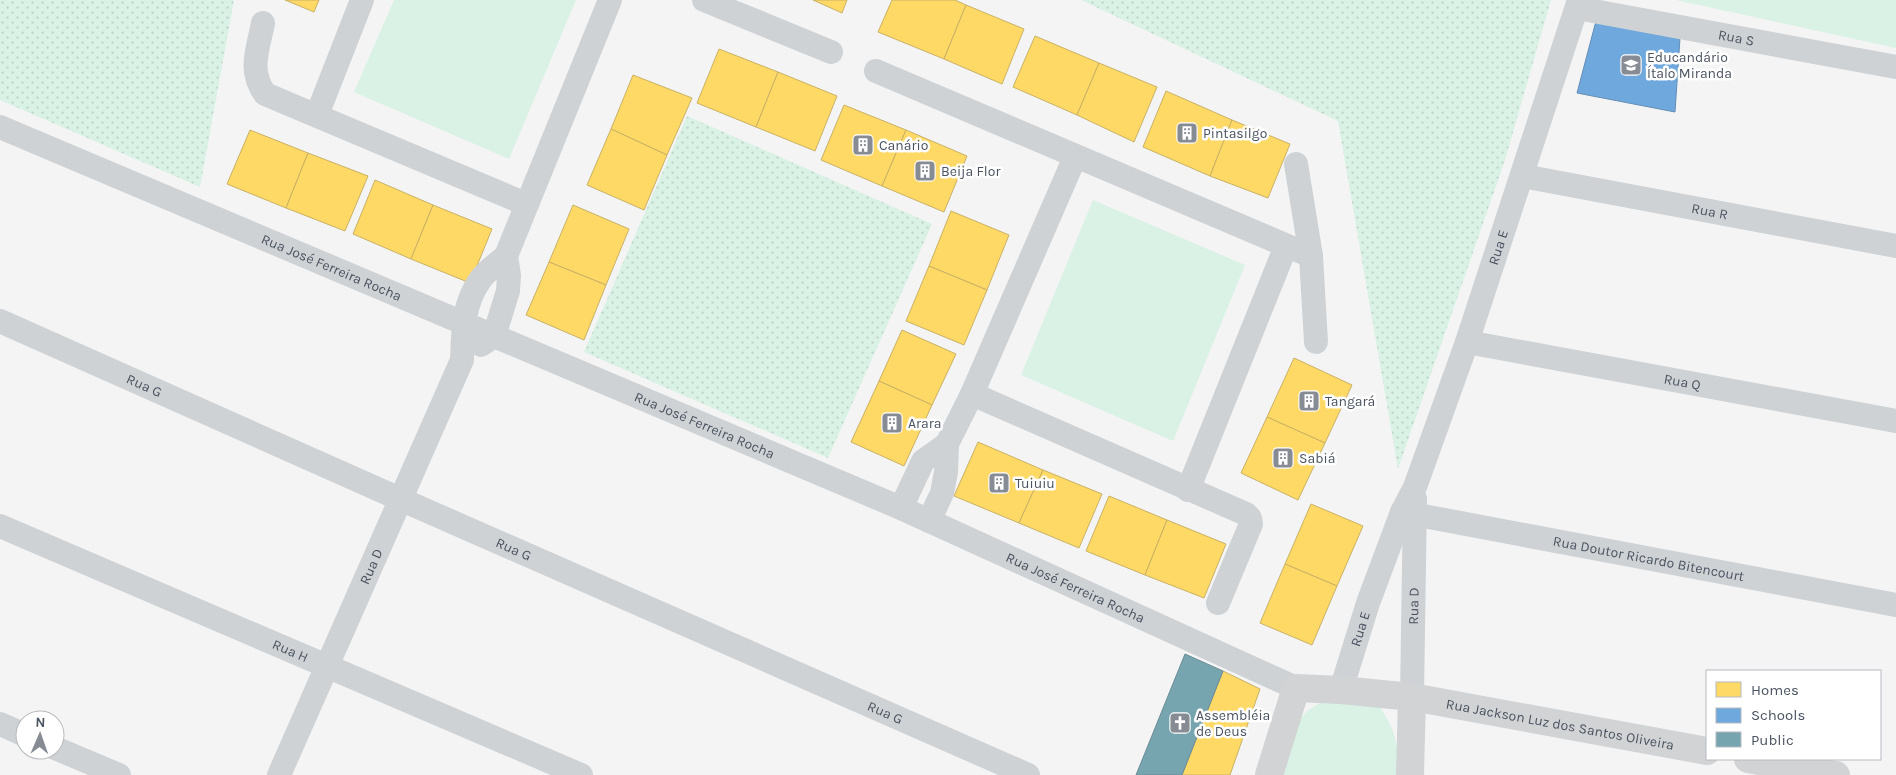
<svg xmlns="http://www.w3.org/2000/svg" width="1896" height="775" viewBox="0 0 1896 775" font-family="Karla,sans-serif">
<defs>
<pattern id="grass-dots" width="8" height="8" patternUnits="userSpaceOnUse" patternTransform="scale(1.25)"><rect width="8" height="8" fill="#d9f2e5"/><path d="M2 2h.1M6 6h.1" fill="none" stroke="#bcd1c7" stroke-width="1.8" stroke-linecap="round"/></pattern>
</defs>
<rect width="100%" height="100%" fill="#f4f4f4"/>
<g fill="url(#grass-dots)">
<path d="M0,0H234L200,187L0,100Z"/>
<path d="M1081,0H1551L1505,160L1398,469L1338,121Z"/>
<path d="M687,116L932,224L828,458L584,352Z"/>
</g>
<g fill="#d9f2e5">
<path d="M394,0H576L509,159L354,92Z"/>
<path d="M1676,0H1896V48Z"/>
<path d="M1093,200L1245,265L1173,441L1021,375Z"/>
<path d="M1327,699L1377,703C1396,730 1398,743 1399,775H1281L1299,721L1307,711Z"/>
</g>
<g fill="#ffd966" stroke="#c9b164">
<path d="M285,0H319L314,12Z"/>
<path d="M813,0H847L842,13Z"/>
<path d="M892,0H955L966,5L944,59L878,32Z"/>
<path d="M966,5L1024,29L1002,84L944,59Z"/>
<path d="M1035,36L1099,63L1077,115L1013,87Z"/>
<path d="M719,49L778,72L756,127L697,103Z"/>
<path d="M1099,63L1157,87L1134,142L1077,115Z"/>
<path d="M778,72L837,96L815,151L756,127Z"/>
<path d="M633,75L692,98L667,155L611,129Z"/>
<path d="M1166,91L1232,120L1210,176L1143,147Z"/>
<path d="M844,105L906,130L882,186L821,160Z"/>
<path d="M1232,120L1290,144L1268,198L1210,176Z"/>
<path d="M611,129L667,155L644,210L587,185Z"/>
<path d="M250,130L308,153L286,208L227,184Z"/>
<path d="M906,130L967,156L944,212L882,186Z"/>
<path d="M308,153L368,176L345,231L286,208Z"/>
<path d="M375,180L433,205L411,259L353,234Z"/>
<path d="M433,205L492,229L470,283L411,259Z"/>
<path d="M573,205L629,229L606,285L549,262Z"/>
<path d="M951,211L1009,235L987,290L929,266Z"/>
<path d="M549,262L606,285L584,340L526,315Z"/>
<path d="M929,266L987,290L964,345L906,321Z"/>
<path d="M902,330L956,354L932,405L879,381Z"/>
<path d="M1294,358L1352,385L1325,443L1267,417Z"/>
<path d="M879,381L932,405L904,466L851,442Z"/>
<path d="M1267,417L1325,443L1298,500L1241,473Z"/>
<path d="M978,442L1043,470L1019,523L954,496Z"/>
<path d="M1043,470L1102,494L1079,548L1019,523Z"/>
<path d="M1109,496L1167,520L1145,575L1086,551Z"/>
<path d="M1311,504L1363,526L1337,586L1285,564Z"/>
<path d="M1167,520L1226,544L1204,598L1145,575Z"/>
<path d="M1285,564L1337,586L1312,645L1260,623Z"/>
<path d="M1223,671L1260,689L1230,775H1182Z"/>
</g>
<path fill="#6fa8dc" stroke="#648eb7" d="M1596,21L1680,38L1675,112L1577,93Z"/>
<path fill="#76a5af" stroke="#698c97" d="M1185,654L1223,671L1182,775H1136Z"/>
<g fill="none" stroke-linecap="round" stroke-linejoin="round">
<g stroke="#cfd2d5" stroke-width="24">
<path d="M704,0L831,52"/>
<path id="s1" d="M1577,8L1896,67"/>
<path d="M263,23C258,50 248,70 265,94L526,204"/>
<path d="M876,71L1311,256"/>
<path d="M317,115L362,0"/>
<path id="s2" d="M0,127L901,508L1296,688"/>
<path d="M1296,164L1311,256L1316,342"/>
<path id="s3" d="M1523,176L1896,246"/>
<path id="s4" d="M0,321L400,499L1028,775"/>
<path id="s5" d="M1467,342L1896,421"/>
<path d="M481,345L494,336L508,291L509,275L506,256"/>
<path d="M972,394L1246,514L1250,518L1251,524L1218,603"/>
<path d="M1188,490L1286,246"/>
<path d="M901,508L923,461L947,444"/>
<path id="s6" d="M1402,512L1896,605"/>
<path d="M929,521L942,493L946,472L947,444L972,394L1075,157"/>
<path id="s7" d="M0,526L581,775"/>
<path id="s8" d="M1341,690L1368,603L1402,512L1415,487L1467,342L1579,0"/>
<path id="s9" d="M1412,697L1415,499"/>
<path d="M0,724L25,735"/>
<path d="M55,748L119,775"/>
<path id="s10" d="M279,775L462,360C463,332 463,304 480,280C486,271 497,264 506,256L610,0"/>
</g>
<g stroke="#d1d3d5" stroke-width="28">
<path d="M1748,759L1836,775"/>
<path id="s11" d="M1269,775L1296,688L1341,690L1412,697L1707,751"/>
<path d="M1410,775L1412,697"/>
</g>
</g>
<defs>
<g id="school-square" transform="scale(1.125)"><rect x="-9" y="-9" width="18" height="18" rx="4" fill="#868b94" stroke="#fff"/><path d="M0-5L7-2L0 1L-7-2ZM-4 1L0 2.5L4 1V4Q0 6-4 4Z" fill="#fff"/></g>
<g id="building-square" transform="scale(1.125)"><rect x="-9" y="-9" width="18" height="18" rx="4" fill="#868b94" stroke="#fff"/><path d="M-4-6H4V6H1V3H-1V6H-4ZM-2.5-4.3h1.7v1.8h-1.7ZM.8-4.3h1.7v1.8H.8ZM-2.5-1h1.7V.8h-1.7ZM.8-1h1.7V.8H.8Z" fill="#fff"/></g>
<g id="church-square" transform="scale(1.125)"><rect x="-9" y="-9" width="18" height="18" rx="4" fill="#868b94" stroke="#fff"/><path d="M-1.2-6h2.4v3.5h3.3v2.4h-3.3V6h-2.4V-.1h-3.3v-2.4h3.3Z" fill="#fff"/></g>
</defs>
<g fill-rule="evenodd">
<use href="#school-square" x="1631" y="65"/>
<use href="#building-square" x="1187" y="133"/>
<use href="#building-square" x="863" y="145"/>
<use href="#building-square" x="925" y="171"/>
<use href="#building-square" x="1309" y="401"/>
<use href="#building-square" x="892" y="423"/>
<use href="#building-square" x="1283" y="458"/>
<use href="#building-square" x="999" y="483"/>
<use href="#church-square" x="1180" y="723"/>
</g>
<g text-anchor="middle" stroke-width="5" stroke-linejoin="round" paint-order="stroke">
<g font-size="14" fill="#4a5360" stroke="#fff">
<text dy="5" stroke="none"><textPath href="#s1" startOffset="162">Rua S</textPath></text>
<text dy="5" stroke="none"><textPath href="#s3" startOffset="190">Rua R</textPath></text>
<text dy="5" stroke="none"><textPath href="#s8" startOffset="470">Rua E</textPath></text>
<text dy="5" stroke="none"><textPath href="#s2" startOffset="360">Rua José Ferreira Rocha</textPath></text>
<text dy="5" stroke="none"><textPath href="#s5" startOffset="219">Rua Q</textPath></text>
<text dy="5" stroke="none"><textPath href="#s4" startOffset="158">Rua G</textPath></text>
<text dy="5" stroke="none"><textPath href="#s2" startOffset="765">Rua José Ferreira Rocha</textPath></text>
<text dy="5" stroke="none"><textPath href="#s4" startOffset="562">Rua G</textPath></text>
<text dy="5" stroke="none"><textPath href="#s6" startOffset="251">Rua Doutor Ricardo Bitencourt</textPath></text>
<text dy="5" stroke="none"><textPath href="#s10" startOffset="228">Rua D</textPath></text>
<text dy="5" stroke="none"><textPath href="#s2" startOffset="1170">Rua José Ferreira Rocha</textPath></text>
<text dy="5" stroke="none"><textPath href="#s9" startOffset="91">Rua D</textPath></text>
<text dy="5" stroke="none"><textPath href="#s8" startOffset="64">Rua E</textPath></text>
<text dy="5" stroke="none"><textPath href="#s7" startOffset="316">Rua H</textPath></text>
<text dy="5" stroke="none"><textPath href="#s4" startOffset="968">Rua G</textPath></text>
<text dy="5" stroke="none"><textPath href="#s11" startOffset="358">Rua Jackson Luz dos Santos Oliveira</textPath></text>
</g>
<g font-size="14" fill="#4a5360" stroke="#fff" text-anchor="start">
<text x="1647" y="62">Educandário<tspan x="1647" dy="16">Ítalo Miranda</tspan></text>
<text x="1203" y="138">Pintasilgo</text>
<text x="879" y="150">Canário</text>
<text x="941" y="176">Beija Flor</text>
<text x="1325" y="406">Tangará</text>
<text x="908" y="428">Arara</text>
<text x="1299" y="463">Sabiá</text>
<text x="1015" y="488">Tuiuiu</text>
<text x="1196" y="720">Assembléia<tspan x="1196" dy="16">de Deus</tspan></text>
</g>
</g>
<rect x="1706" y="670" width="175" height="90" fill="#ffffff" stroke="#b7babf"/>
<rect x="1716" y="682" width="25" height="15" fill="#ffd966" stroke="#b7babf"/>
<text x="1751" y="695" font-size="15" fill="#4a5360">Homes</text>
<rect x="1716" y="708" width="25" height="15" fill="#6fa8dc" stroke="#b7babf"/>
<text x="1751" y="720" font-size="15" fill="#4a5360">Schools</text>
<rect x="1716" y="732" width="25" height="15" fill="#76a5af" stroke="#b7babf"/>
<text x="1751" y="745" font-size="15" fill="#4a5360">Public</text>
<g transform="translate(40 735) rotate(2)"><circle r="24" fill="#ffffff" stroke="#b7babf"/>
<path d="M0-4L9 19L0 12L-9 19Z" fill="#868b94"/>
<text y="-8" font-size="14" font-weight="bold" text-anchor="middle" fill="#4a5360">N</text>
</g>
</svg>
